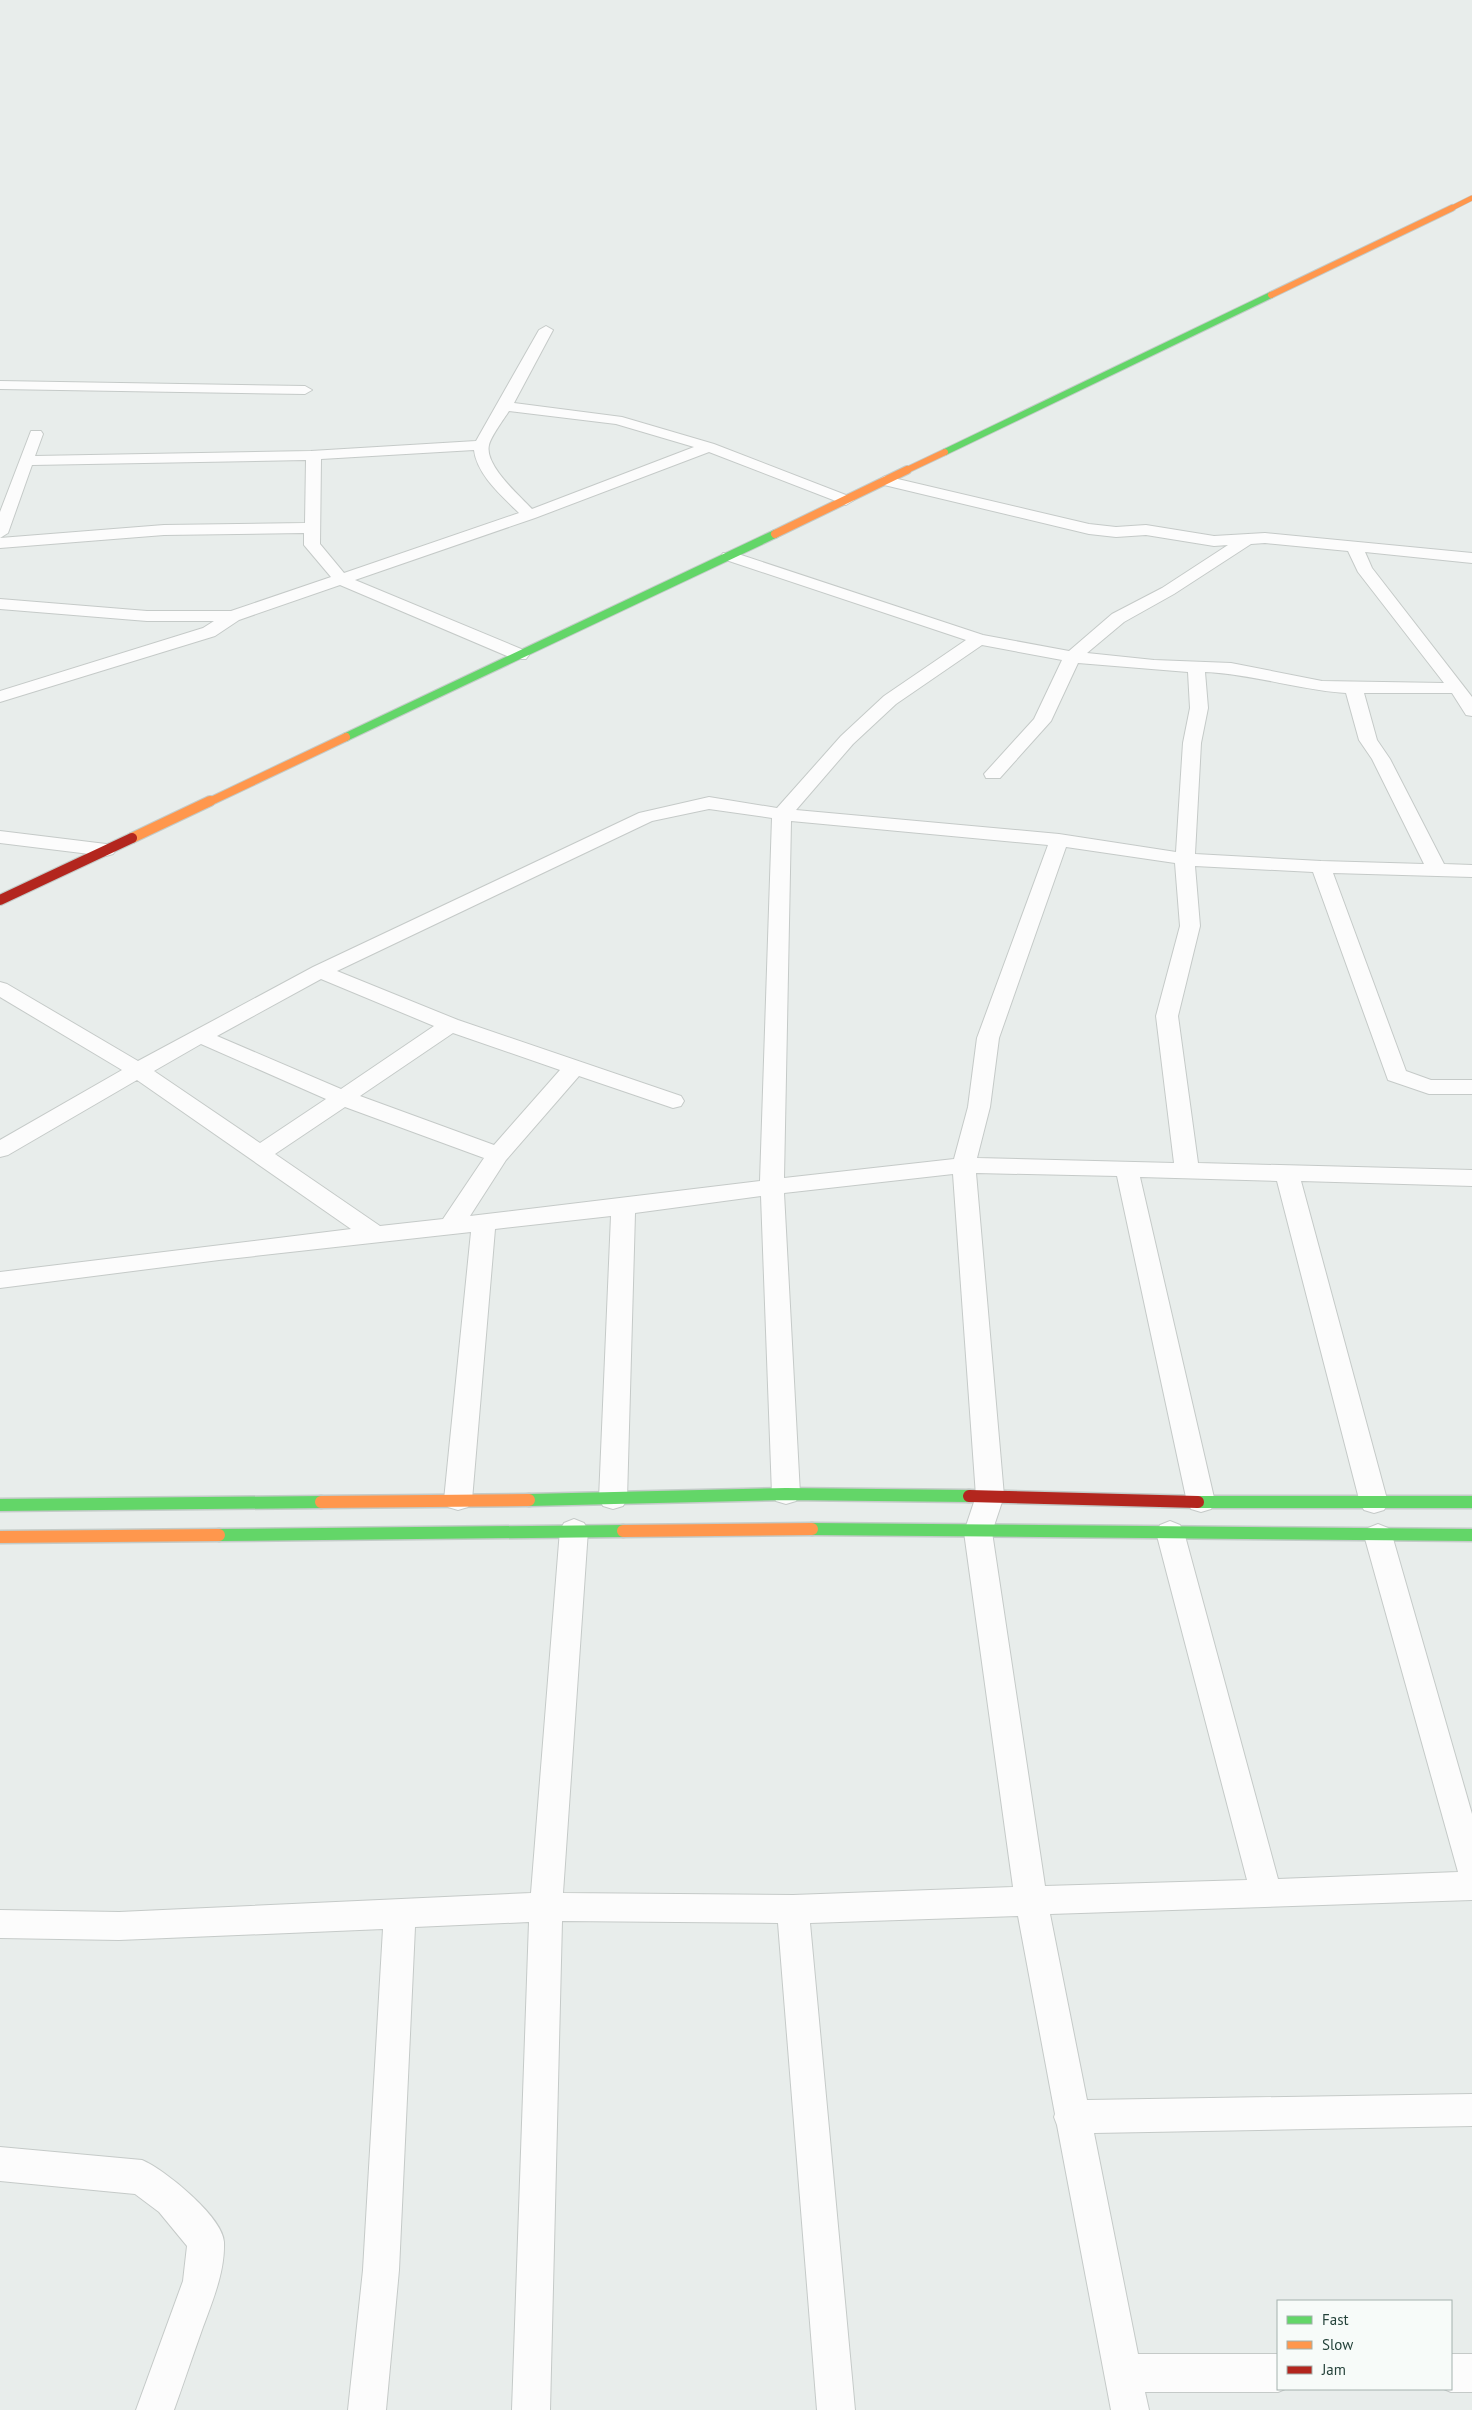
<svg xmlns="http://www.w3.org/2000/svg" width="1472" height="2410" viewBox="0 0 1472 2410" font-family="'PT Sans',sans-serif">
<rect width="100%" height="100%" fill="#e8edeb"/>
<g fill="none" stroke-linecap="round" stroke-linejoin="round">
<g stroke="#c5cac8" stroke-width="2">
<g id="street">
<path d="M546,326L553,330L514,403L622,417L714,444L851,497L854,500L846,505L841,503L709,452L535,518L355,580L526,651L529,655L526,659H514L340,585L239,620L215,636L0,702V691L203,628L214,621H147L0,609V599L147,611H231L331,577L304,545V533L164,535L0,548V538L164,525L305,523L306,460L32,465L8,533L0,538V512L31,431H41L43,434L35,456L311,451L476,441L539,330ZM509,411L616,424L694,447L532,509C519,495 484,465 489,445C491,436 504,419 509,411ZM474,450C477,475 502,496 519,513L344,573L320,544L321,459Z"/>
<path d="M0,381L305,386L312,390L305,394L0,389Z"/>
<path d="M885,476L1089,524L1116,527L1146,525L1214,536L1265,533L1472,553V563L1365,552L1372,568L1472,697V716L1466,715L1452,693H1364L1377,740L1390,759L1444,864L1472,865V877L1333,873L1406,1071L1431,1080H1472V1094H1429L1388,1080L1313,872L1195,866L1200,926L1178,1016L1198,1163L1472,1170V1186L1301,1181L1388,1503L1384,1510L1374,1513L1364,1510L1360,1503L1277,1181L1140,1177L1215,1502L1211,1509L1201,1512L1191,1509L1187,1502L1117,1176L976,1173L1004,1496L992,1532L1045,1886L1247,1880L1156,1532L1160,1525L1170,1521L1180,1525L1184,1532L1278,1879L1458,1872L1364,1535L1368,1528L1378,1524L1388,1528L1392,1535L1472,1814V1900L1050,1914L1087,2100L1472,2094V2126L1094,2133L1138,2354H1278V2389H1285L1278,2392H1145L1149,2410H1111L1057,2125L1054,2117L1055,2114L1018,1916L810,1923L855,2410H817L778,1923L562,1921L550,2410H512L529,1922L415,1927L399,2270L386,2410H348L363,2270L383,1929L119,1940L0,1938V1910L119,1912L531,1893L560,1530L564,1523L574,1519L584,1523L588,1530L563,1893L793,1895L1013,1887L964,1532L976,1496L953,1174L784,1193L800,1494L796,1501L786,1504L776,1501L772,1494L761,1196L635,1213L627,1499L623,1506L613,1509L603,1506L599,1499L611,1216L495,1229L472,1500L468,1507L458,1510L448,1507L444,1500L471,1232L219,1260L0,1288V1272L351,1229L137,1080L8,1155L0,1157V1140L122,1070L0,997V982L7,984L138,1061L313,967L639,813L709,797L777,808L841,736L884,696L966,640L723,559L721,556L723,553H735L983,635L1069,651L1112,614L1162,588L1228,545L1214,546L1146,535L1116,537L1089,534L880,484L877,481ZM1265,543L1348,551L1358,572L1444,683L1322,681L1231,663L1154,660L1087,653L1124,622L1174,594L1251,544ZM982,645L1062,660L1034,719L984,774L986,778H1000L1051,721L1078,663L1188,672L1190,708L1183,743L1176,852L1059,834L796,810L853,744L896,704ZM1205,672C1253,674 1299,690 1346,693L1359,740L1372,759L1424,864L1321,861L1195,854L1201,743L1208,708ZM709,809L772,818L760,1181L470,1216L506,1160L579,1076L673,1108L681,1106L684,1101L681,1096L458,1020L337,971L652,821ZM791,821L1048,845L977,1038L968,1107L954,1159L784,1178ZM1066,847L1175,863L1180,926L1156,1016L1174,1163L977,1158L990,1107L999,1038ZM321,979L434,1026L341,1089L217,1036ZM453,1033L560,1070L494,1145L360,1096ZM201,1044L326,1099L260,1143L154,1071ZM345,1107L484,1158L443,1219L380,1226L275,1154Z"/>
<path d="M0,831L106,844L113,846L116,850L113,854L106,856L0,843Z"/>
<path d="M0,2147L142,2160C164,2169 223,2217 224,2242C225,2271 213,2300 203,2327C193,2355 184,2382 174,2410H136L183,2281L187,2246L159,2212L135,2194L0,2181Z"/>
<path d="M1451,2354H1472V2392H1451L1444,2389H1451Z"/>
</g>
</g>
<g stroke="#c3cbc8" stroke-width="8">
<path id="fast-far2" d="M945,452L1271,295"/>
</g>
<g stroke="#c3cbc8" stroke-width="10">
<path id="fast-far1" d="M346,737L775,534"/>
</g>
<g stroke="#c3cbc8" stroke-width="15">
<g id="fast">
<path d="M529,1500L786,1494L969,1496"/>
<path d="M1198,1502H1472"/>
<path d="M0,1505L321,1502"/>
<path d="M812,1529L1472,1535"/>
<path d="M219,1535L623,1531"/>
</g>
</g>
<g stroke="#c3cbc8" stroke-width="6">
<path id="slow-far4" d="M1450,209L1472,198"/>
</g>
<g stroke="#c3cbc8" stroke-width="8">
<g id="slow-far3">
<path d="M1271,295L1452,208"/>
<path d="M905,471L945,452"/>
</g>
</g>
<g stroke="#c3cbc8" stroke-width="10">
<g id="slow-far2">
<path d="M775,534L907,470"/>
<path d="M207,803L346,737"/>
</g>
</g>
<g stroke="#c3cbc8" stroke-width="12">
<path id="slow-far1" d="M132,838L210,801"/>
</g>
<g stroke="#c3cbc8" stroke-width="15">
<g id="slow">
<path d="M321,1502L529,1500"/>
<path d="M623,1531L812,1529"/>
<path d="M0,1537L219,1535"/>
</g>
</g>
<g stroke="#c3cbc8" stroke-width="12">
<path id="jam-far1" d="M0,900L132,838"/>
</g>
<g stroke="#c3cbc8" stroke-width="15">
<path id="jam" d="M969,1496L1198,1502"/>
</g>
<use href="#street" fill="#fcfcfc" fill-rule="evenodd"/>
<use href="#fast-far2" stroke="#63d668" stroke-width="6"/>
<use href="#fast-far1" stroke="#63d668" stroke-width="8"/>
<use href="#fast" stroke="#63d668" stroke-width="12"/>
<use href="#slow-far4" stroke="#ff974d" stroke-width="5"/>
<use href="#slow-far3" stroke="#ff974d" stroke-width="6"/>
<use href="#slow-far2" stroke="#ff974d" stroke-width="8"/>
<use href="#slow-far1" stroke="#ff974d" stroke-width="10"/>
<use href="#slow" stroke="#ff974d" stroke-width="12"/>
<use href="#jam-far1" stroke="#b3261e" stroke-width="10"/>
<use href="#jam" stroke="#b3261e" stroke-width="12"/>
</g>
<rect x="1277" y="2300" width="175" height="90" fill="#f7fbf9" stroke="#a3b1ad"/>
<rect x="1287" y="2316" width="25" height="8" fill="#63d668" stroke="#a3b1ad"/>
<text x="1322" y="2325" font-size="15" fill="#24423a">Fast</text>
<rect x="1287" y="2341" width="25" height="8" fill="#ff974d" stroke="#a3b1ad"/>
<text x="1322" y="2350" font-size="15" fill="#24423a">Slow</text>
<rect x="1287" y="2366" width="25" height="8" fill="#b3261e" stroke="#a3b1ad"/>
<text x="1322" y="2375" font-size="15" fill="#24423a">Jam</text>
</svg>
